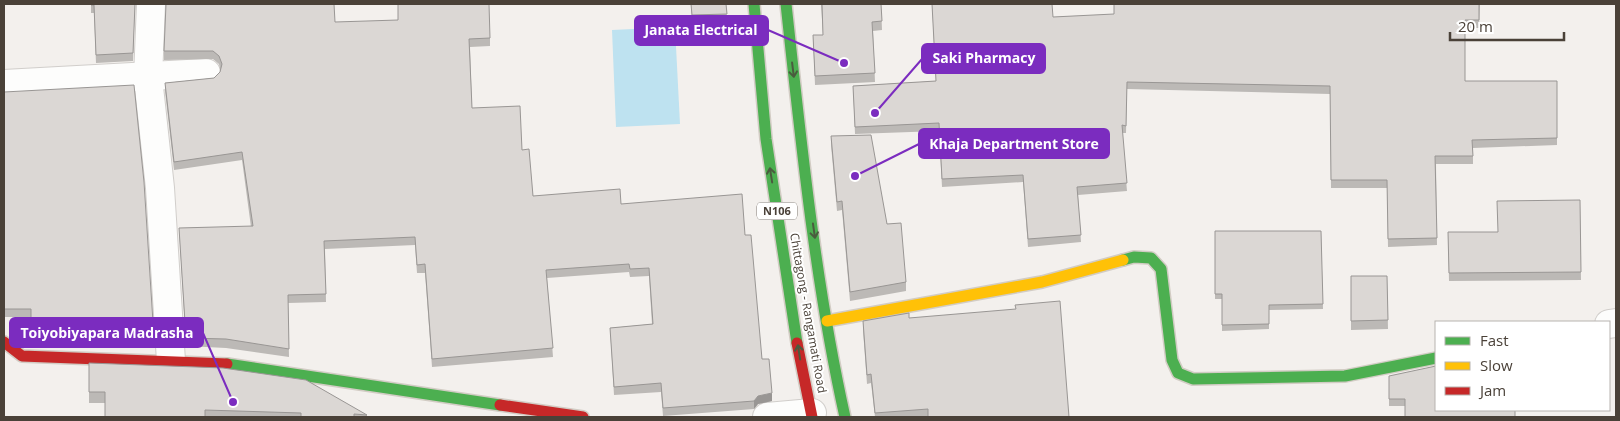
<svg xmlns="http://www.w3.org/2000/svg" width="1620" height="421" viewBox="0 0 1620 421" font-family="'Open Sans',sans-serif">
<rect width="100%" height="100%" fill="#f3f0ed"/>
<path fill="#bee2f0" d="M675,27L680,124L616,127L612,30Z"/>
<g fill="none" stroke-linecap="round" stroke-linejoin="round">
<g stroke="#d1cecb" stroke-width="30">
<g id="street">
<path d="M151,4L148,78L160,188L171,361"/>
<path d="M4,84L206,73"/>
<path d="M1609,324L1616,323"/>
<path d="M767,417L812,413"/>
</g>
</g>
<g stroke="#d2ccc4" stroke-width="14">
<g id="fast">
<path d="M754,4L766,139L797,343"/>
<path d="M786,4C801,141 815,283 845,417"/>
<path d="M1123,260L1134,257L1151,258L1161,269L1172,360L1178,373L1193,379L1345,376L1436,358"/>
<path d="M227,364L500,405"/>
</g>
</g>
<g stroke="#d2ccc4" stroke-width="14">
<path id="slow" d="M827,321L1042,282L1123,260"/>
</g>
<g stroke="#d2ccc4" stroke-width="14">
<g id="jam">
<path d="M4,342L22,356L227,364"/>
<path d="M797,343L812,417"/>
<path d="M500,405L583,417"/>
</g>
</g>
<use href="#street" stroke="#fdfdfc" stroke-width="28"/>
<use href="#fast" stroke="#4caf50" stroke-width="11"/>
<use href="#slow" stroke="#ffc107" stroke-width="11"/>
<use href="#jam" stroke="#c62828" stroke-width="11"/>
</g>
<g fill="#bcb9b6">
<path d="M91,4H135L133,61L96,63L94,13H91Z"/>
<path d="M691,4H726L727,23L692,24Z"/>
<path d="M821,4H881L882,30L873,31L875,82L815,85L813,35H823Z"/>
<path d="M932,4L1053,17L1480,4L1479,28H1465V81H1557V145L1473,148V164H1436L1437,245L1388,247L1387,188H1331L1330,94L1127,89L1126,133H1122L1127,191L1078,195L1081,242L1028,247L1023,182L942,187L939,131L855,134L853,86L936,81Z"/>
<path d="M335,22L490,38V46L470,47L472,108L522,150L533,196L621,204L745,235L762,359L772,401L758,404L754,409L663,416L661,392L614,395L610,328L652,324L649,276L630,277L629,272L547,278L553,357L432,367L425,273H417L415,245L325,249L326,302L288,303L289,357L226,348L186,346L179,228L251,227L242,160L174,170L165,91V83L214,78L220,72V69L219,64L213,59L164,60V51Z"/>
<path d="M4,92L154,338V345L31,341V317H4Z"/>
<path d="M831,136L887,224L906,282V291L850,301L842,210L837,211L831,145Z"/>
<path d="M1580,200L1581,280L1449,281L1448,232H1498Z"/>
<path d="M1215,231H1321L1323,309L1269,310V329L1222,331V299H1215Z"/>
<path d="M1351,276H1387L1388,329L1351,330Z"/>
<path d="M909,318L1069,417H875L871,383L867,384L863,330V321Z"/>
<path d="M89,363L367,415V417H105V403H89Z"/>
<path d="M1389,376L1515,417L1405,406H1389Z"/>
</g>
<path fill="#999694" d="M772,393V401L758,404L754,409V401L758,396Z"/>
<g fill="#dbd7d4" stroke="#999694">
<path d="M91,4H135L133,53L96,55L94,5H91Z"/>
<path d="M166,4H334L335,22L398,20V4H489L490,38L469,39L472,108L520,106L522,150L529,149L533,196L620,189L621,204L742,194L745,235H751L762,359H769L772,393L758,396L754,401L663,408L661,383L614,387L610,328L653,324L649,268L630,269L629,264L546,270L553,348L432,359L425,264L417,265L415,237L324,241L326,294L288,295L289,349L226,339L186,338L179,228L253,226L242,152L174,162L165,83L214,78L220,72L222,64L219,56L213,51H164Z"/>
<path d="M691,4H726L727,14L692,15Z"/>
<path d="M822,4H881L882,21L872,22L875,73L815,76L813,35H823Z"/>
<path d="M932,4H1052L1053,17L1114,14V4H1479V20H1465V81H1557V138L1472,140L1473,156H1435L1437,238L1388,239L1387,180H1331L1330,86L1127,82L1126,126L1122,125L1127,183L1077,187L1081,235L1028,239L1023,175L942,179L939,123L855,127L853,86L936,81Z"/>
<path d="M134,85L144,182L154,338L31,333V309H4V92Z"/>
<path d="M871,135L887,224L901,223L906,282L850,292L842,201L837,202L831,136Z"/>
<path d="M1580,200L1581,272L1449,273L1448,232H1498L1497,201Z"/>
<path d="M1215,231H1321L1323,304L1269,305V324L1222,325V294H1215Z"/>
<path d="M1351,276H1387L1388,320L1351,321Z"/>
<path d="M1060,301L1069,417H928V409L875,413L871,374L867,375L863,321L909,313V318L1016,309L1015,305Z"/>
<path d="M89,363L223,368L306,380L367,415L354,414V417H301V413L205,410V417H105V392H89Z"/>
<path d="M1436,366V410H1515V417H1405V399H1389V376Z"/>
</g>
<defs><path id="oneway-shaft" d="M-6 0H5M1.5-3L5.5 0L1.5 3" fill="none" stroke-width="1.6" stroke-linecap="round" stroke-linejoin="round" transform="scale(1.25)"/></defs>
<g stroke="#4a5c3e">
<use href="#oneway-shaft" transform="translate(793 70) rotate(83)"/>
<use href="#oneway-shaft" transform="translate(771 175) rotate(-99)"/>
<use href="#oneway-shaft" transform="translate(814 231) rotate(82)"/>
<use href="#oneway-shaft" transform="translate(799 352) rotate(-99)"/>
</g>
<g text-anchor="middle" stroke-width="4" stroke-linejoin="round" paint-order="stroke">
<rect fill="#fff" stroke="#807a74" stroke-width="1" x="757" y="202.5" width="40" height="17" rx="4"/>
<g font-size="11" font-weight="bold" fill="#4a4138">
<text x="777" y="215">N106</text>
</g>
<g font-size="12" fill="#4a4138" stroke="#fff">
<text transform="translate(808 313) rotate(80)" y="4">Chittagong - Rangamati Road</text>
</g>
</g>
<path fill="none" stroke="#7b2cbf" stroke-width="2" d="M844 63L768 30M875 113L922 59M855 176L919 144M233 402L203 333"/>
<g fill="#7b2cbf" stroke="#fff" stroke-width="2">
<circle cx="844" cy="63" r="5"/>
<circle cx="875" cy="113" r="5"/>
<circle cx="855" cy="176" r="5"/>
<circle cx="233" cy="402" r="5"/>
</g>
<g fill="#7b2cbf" stroke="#7b2cbf" stroke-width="2">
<rect x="635" y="16" width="133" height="29" rx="5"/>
<rect x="922" y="44" width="123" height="29" rx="5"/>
<rect x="919" y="129" width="190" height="29" rx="5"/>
<rect x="10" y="318" width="193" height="29" rx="5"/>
</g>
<g font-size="14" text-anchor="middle" font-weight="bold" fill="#fff">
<text x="701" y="35">Janata Electrical</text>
<text x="984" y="63">Saki Pharmacy</text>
<text x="1014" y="149">Khaja Department Store</text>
<text x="107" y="338">Toiyobiyapara Madrasha</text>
</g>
<rect width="1620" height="421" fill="none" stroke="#4a4138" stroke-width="10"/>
<rect x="1435" y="321" width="175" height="90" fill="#ffffff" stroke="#b7b3af"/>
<rect x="1445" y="337" width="25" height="8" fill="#4caf50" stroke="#b7b3af"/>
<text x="1480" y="346" font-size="15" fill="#4a4138">Fast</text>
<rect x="1445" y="362" width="25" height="8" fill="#ffc107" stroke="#b7b3af"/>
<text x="1480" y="371" font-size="15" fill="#4a4138">Slow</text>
<rect x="1445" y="387" width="25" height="8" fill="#c62828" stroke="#b7b3af"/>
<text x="1480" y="396" font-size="15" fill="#4a4138">Jam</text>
<path d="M1450 32v8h114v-8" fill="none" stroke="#4a4138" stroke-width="2.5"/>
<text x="1458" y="32" font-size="15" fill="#4a4138" stroke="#ffffff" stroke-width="4" paint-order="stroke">20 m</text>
</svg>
